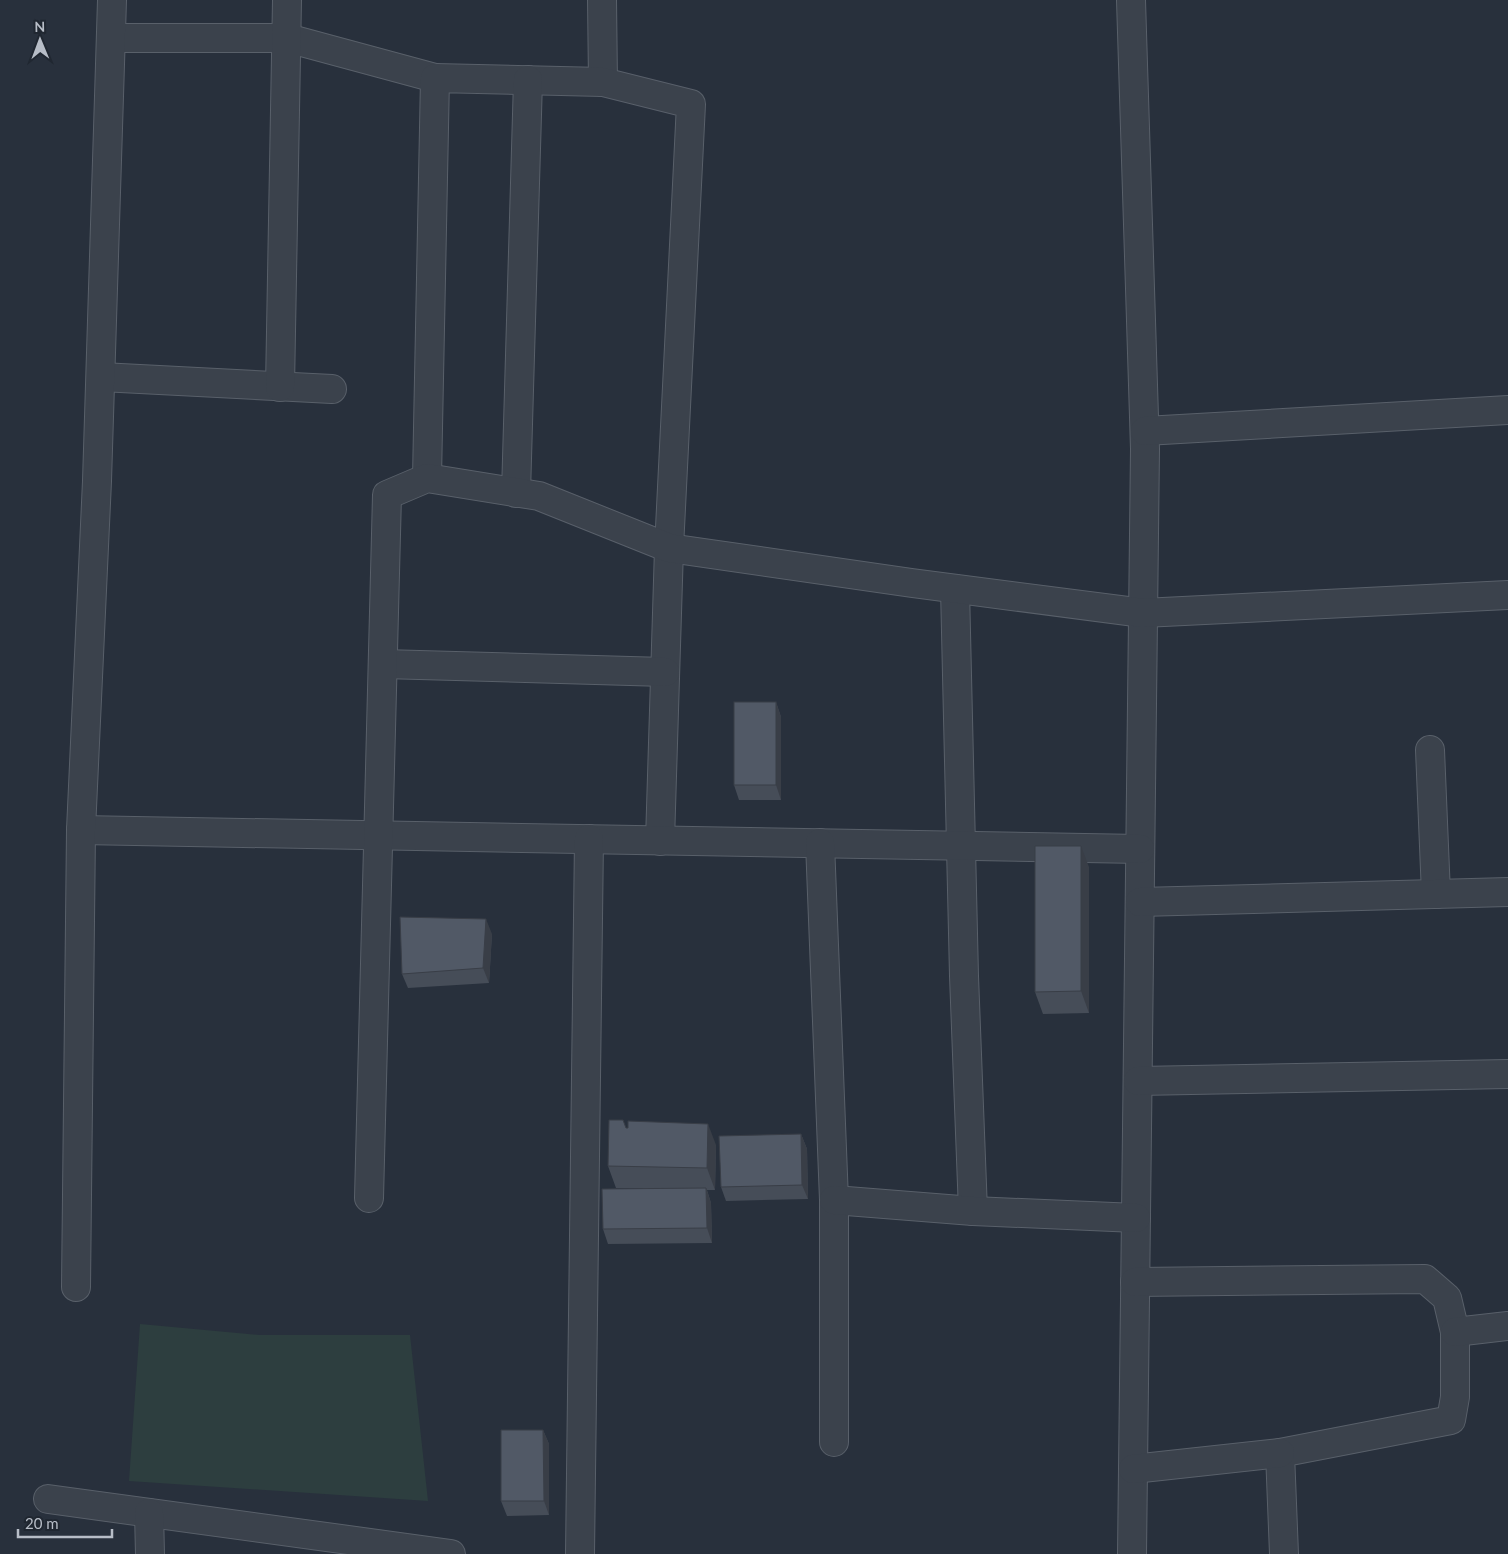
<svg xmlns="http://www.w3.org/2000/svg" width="1508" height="1554" viewBox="0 0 1508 1554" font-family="Lato,sans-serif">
<rect width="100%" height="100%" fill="#28303c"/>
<path fill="#2d3e3f" d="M140,1324L260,1335H410L428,1501L129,1481Z"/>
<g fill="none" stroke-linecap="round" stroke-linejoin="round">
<g stroke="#59606a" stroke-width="30">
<g id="minor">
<path d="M602,0L603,82"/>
<path d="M1131,0L1145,449L1132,1554"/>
<path d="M111,38H287L435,78"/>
<path d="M101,377L332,389"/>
<path d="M280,387L287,0"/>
<path d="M1145,431L1508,410"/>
<path d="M427,478L435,78L603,82L691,104L669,548L660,841"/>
<path d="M516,493L528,80"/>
<path d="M955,589L964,976L973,1211"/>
<path d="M383,664L665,672"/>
<path d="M1430,750L1436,894"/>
<path d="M81,830L1140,849"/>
<path d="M820,843L834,1200V1442"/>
<path d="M1140,902L1508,892"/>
<path d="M1138,1081L1508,1074"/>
<path d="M369,1198L387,495L427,478L539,496L669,548L912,583L1143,613L1508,595"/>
<path d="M834,1200L973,1211L1136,1218"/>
<path d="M1135,1282L1425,1279L1447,1298L1455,1332V1397L1451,1420L1280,1453L1284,1554"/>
<path d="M76,1287L81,830L97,481L112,0"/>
<path d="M1455,1332L1508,1326"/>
<path d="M1133,1469L1280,1453"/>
<path d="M48,1499L451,1554"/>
<path d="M149,1513L150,1554"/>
<path d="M580,1554L589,839"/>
</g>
</g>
<use href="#minor" stroke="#3b424c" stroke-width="28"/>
</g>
<g fill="#464d58">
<path d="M776,702L781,717V800H739L734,785Z"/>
<path d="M1089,867V1013L1043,1014L1035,992Z"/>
<path d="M492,934L489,983L408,988L402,974Z"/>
<path d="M801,1134L807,1149L808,1199L726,1201L721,1187Z"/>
<path d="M716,1145L715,1190H707L711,1203L712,1243L608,1244L603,1229L643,1188H616L608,1166Z"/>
<path d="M543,1430L549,1444V1515L507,1516L501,1501Z"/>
</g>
<g fill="#393e47">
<path d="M776,702L781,717V800L776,785Z"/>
<path d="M1081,846L1089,867V1013L1081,991Z"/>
<path d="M486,919L492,934L489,983L483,968Z"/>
<path d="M708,1124L716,1145L715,1190L707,1168Z"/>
<path d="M801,1134L807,1149L808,1199L802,1185Z"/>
<path d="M706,1188L711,1203L712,1243L707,1228Z"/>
<path d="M543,1430L549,1444V1515L544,1501Z"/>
</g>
<g fill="#515966" stroke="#393e47">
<rect x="734" y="702" width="42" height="83"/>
<path d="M1035,846H1081V991L1035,992Z"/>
<path d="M400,917L486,919L483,968L402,974Z"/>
<path d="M609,1120H623L626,1128H628V1121L708,1124L707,1168L608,1166Z"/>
<path d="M801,1134L802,1185L721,1187L719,1136Z"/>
<path d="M706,1188L707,1228L603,1229L602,1189Z"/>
<path d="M501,1430H543L544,1501H501Z"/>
</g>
<g transform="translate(40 40) rotate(359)" stroke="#202731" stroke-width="4" paint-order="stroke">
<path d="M0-4L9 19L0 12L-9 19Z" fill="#b7bdc7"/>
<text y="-8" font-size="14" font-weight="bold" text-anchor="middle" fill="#b7bdc7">N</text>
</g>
<path d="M18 1529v8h94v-8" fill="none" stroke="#b7bdc7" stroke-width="2.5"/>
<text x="25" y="1529" font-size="15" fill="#b7bdc7" stroke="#202731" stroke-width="4" paint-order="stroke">20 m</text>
</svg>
